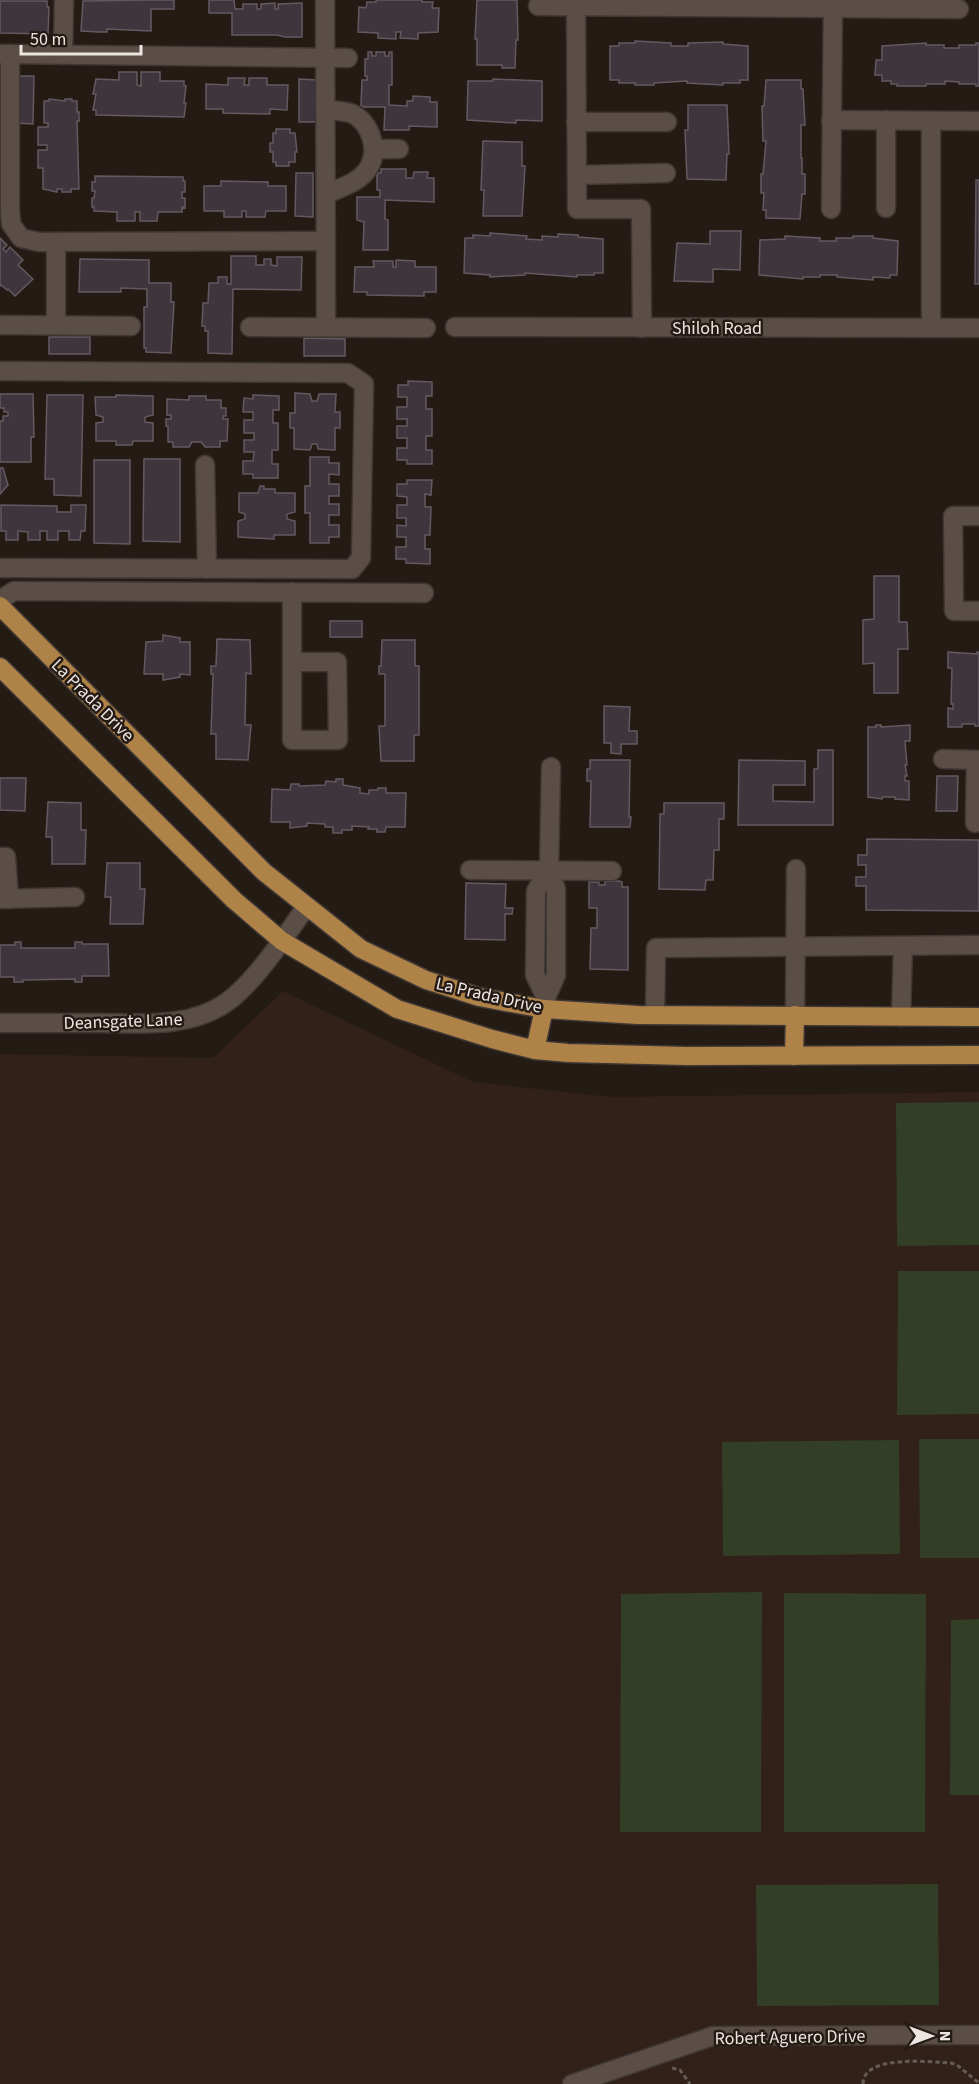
<svg xmlns="http://www.w3.org/2000/svg" width="979" height="2084" viewBox="0 0 979 2084" font-family="'Source Sans 3',sans-serif">
<rect width="100%" height="100%" fill="#251b15"/>
<path fill="#312118" d="M283,991L473,1082L611,1097L979,1092V2084H0V1054L213,1058Z"/>
<g fill="#323e26">
<path d="M979,1102V1245L897,1246L896,1103Z"/>
<path d="M898,1271H979V1414L897,1415Z"/>
<path d="M919,1439H979V1558H920Z"/>
<path d="M899,1440L900,1554L723,1556L722,1442Z"/>
<path d="M762,1592L761,1832H620L621,1594Z"/>
<path d="M784,1593L926,1594L925,1832H784Z"/>
<path d="M979,1619V1795H950L951,1620Z"/>
<path d="M938,1884L939,2005L757,2006L756,1885Z"/>
</g>
<g fill="#3f353d" stroke="#645961" stroke-width="1.5">
<path d="M147,0H174V9H151V31L107,29V32H99L81,31L83,1Z"/>
<path d="M209,0H234L235,9H243V4H257V9H261V4L275,3V9H278V4L302,3V37H285L277,35H232V13H209Z"/>
<path d="M376,0H422V2H433L432,8H439L438,32L418,33V39L400,38L401,32H396V39L378,38V33L358,32L359,7L366,8L367,2H376Z"/>
<path d="M477,0H517L518,40H516L515,68H502V65H477V39H475Z"/>
<path d="M0,1H47V7H49L48,34L0,33Z"/>
<path d="M635,41L671,43V46H688V43L723,42V44L748,46V80H740V83H723V85L687,83V81L654,83V85H635V83H619V80H610V46H619V43H635Z"/>
<path d="M926,43V45H944V48H959V45H976V43H979V86H976V84H959V82L945,81V84H926V86H897V84H891V81H882V75H875L876,60H882V46Z"/>
<path d="M368,52H372V56H376V52H385V56H389V52H392V85H389V105L407,106V101H413V96L430,97V102H437V127L409,126V130H384L385,107H364L361,105L362,80H367V76H365V59H368Z"/>
<path d="M119,72H137V85L141,86V72H160V81H184V86H186L184,103H186L184,117L96,115V110H93L96,94H93L96,79L119,80Z"/>
<path d="M17,76H34L33,124L16,123Z"/>
<path d="M228,78H245L244,85H249V78H267V85H288L287,110L270,109V114L223,113V109H206V84L228,85Z"/>
<path d="M299,79L317,80V122H299Z"/>
<path d="M493,79L542,81V121L516,120V123L467,120L468,81H493Z"/>
<path d="M766,80H801V89H803L805,125H801V158H802V174H805V194H802L800,219L766,218V210H763L764,193H761V174H763L766,141H763L762,106H764Z"/>
<path d="M49,99L65,101V99H72V101H77V112H79V121H77L79,189H71V192H62V189H57V192L43,189V168H38V150H47V145H38V127H48V123H44V101H49Z"/>
<path d="M688,105H727L729,154H727L726,180L687,179L685,130H688Z"/>
<path d="M276,129H290V133H295L297,152H295V162H289V166H276V162H273V152H270V143H273V133H276Z"/>
<path d="M483,141L522,142V166H525L522,216H483L484,190H481Z"/>
<path d="M381,169H406V178H413L414,172H428L427,178H434V202L385,200V219L388,220V250H363L364,222L357,220V197H380V190H377V173H381Z"/>
<path d="M296,173H313V217L295,216Z"/>
<path d="M95,176L183,177V181H185V192H182V198H185V208L182,207V212H158L157,221H140V212H135V221H117V212L94,211V207H92V198H94L95,191H92V182H95Z"/>
<path d="M976,180H979V284H975Z"/>
<path d="M221,181L268,182V186H286V211H266L265,217H246V211H242V217H224V211H204V186H221Z"/>
<path d="M710,231H741L740,270L713,269V282L674,281L677,243L710,244Z"/>
<path d="M490,233L527,236L526,239L542,240V236L558,237V234L578,235V237L603,239V273H594V275H577V277L525,273V275L490,277V275L464,273L465,238H473V235L490,236Z"/>
<path d="M785,236L820,238V241H836V238H853V236H873V238L898,241L897,275H890V278L873,277V280L837,277V275H820V277H803V279L759,275L760,240L785,239Z"/>
<path d="M0,238L7,245L3,249L6,252L10,247L23,260L18,265L33,279L15,296L8,289L7,290L1,285L0,286Z"/>
<path d="M231,256H256V265H264V259H271V265L277,266V257H302L301,290L233,289L232,354L208,353V331H205V326H202L203,303H208L209,283H218V277H227V284H231Z"/>
<path d="M80,259L149,260V283H171V302H174L171,353L146,352V348H144V307H147V289L121,288V292H79Z"/>
<path d="M396,260L415,261V267H436V292H424V296L367,295V292H354L355,267H374L373,261H393V267H396Z"/>
<rect x="49" y="337" width="41" height="17"/>
<path d="M304,338L345,339V356H304Z"/>
<path d="M408,381L432,382V396H426V409H432V436H426V450H432V464H407V460H397V448H407V438H397V426H407V419H397V407H407V397H398V385H408Z"/>
<path d="M295,393L310,394L312,401H317L319,394H336L335,412H340V428H335V450L318,449L317,444H312L310,450L294,449V428H290V413H295Z"/>
<path d="M0,394H33L34,437H31V462H0V421H3V416H8V412H4V408H0Z"/>
<path d="M47,395H83L81,496L54,495V479H45Z"/>
<path d="M116,395L153,396V415L145,417V422L153,423V441H133L132,445H116V441H96V423L103,422V417L96,415L95,397H116Z"/>
<path d="M253,395L279,396V410H273V423H278V450H272V464H278V478H253V474H243V461H253L254,452H244V440H254V433H244V420H253V412H243L244,398L253,399Z"/>
<path d="M189,396H206V400H221V408H226V416H223V419H228L227,441H220V447H205L201,442H192L189,447H173V442H168V426H166V419H171V415H167V399L189,400Z"/>
<path d="M310,457H329V463H339V475L329,474V484H339V496H329V504H339V515H329V525H339V537H329V543H310V513H305V486H310Z"/>
<path d="M144,459H180V542L143,541Z"/>
<path d="M94,460H130V544L94,543Z"/>
<path d="M0,468H3L8,485L0,494Z"/>
<path d="M407,480H432L431,495L425,494V507H431L430,535H425V549H430V564L406,563V559H396V547H406V537H397V525L406,526V518H397V505H407V497L397,496V484H407Z"/>
<path d="M260,486H264V489H275V493H295V512L287,514V519L295,521V535H274V539L238,537V521L245,519V514L239,512V493H258Z"/>
<path d="M1,505L57,506V512H71V505H86L85,531H81L80,540H69V531H58V540H47V531H40V540H28V532L18,531V540H6V531H1Z"/>
<path d="M874,576H899V622H907L908,649H898V693H874V663L863,664V620L874,619Z"/>
<rect x="330" y="621" width="32" height="16"/>
<path d="M163,635L180,638V642H190V675L180,674V677L163,680V674H144L146,642L163,641Z"/>
<path d="M217,639L250,640L251,674L246,673L245,725H251L248,760L216,759V734H211L213,674H211V666H216Z"/>
<path d="M382,640H415V666H419V735H414V761H381L379,726H385V674H379V666H381Z"/>
<path d="M948,652L977,654V652H979V726H975V724H962V727H948V708L953,709V704H951L952,668H948Z"/>
<path d="M604,706L630,707L629,731H637V744H621V754L611,753V743H604Z"/>
<path d="M876,725H881V727L910,725V741H905L907,765H905L907,776H905V781H909V800L895,799V797H882V799L868,797V727H876Z"/>
<path d="M818,750H833V825H738L739,760L805,761V785H773V801L814,802V769H818Z"/>
<path d="M590,760H630L629,817H631L630,827H590L591,781H587V769H590Z"/>
<path d="M937,776H958L957,811H936Z"/>
<path d="M0,778H26L25,811L0,810Z"/>
<path d="M336,779H343V785L360,788V793L369,794V790H378V788H386V793H406L405,827H386L385,832H377V829H368L369,827L352,826V830H342V833H333V827H325V824L307,823V826L290,828V822H271L272,789L290,790L291,784H299V786L325,785L326,781L336,782Z"/>
<path d="M48,802L81,803V830H86L85,864H52V837H46Z"/>
<path d="M664,803H724V819H719V850H714L713,880H706L705,890L659,889L660,814H664Z"/>
<path d="M867,839L979,840V911L866,910V886H856V877H866V865H858V855H867Z"/>
<path d="M107,863H140V889H145L143,924H110L111,897H105Z"/>
<path d="M608,881H619L622,882V887H628V970L590,969L591,928H597V908H589V882H599V885H605V882Z"/>
<path d="M466,883L506,884L505,908H513L512,914H505V940L465,939Z"/>
<path d="M15,942H21V948H75V942H82V944H108L109,976H82V982H75V979L23,980V982H14V977H0V945H15Z"/>
</g>
<g fill="none" stroke-linecap="round" stroke-linejoin="round">
<g stroke="#3f3734" stroke-width="21">
<g id="minor">
<path d="M325,0L326,327"/>
<path d="M538,6L959,9"/>
<path d="M576,6L577,209H641L642,328"/>
<path d="M0,54L348,58"/>
<path d="M10,54V208L11,224L21,238L39,242L326,241"/>
<path d="M63,55L64,0"/>
<path d="M325,109C333,111 346,111 353,114C371,124 379,150 369,167C361,182 340,188 326,194"/>
<path d="M831,120L979,121"/>
<path d="M931,121V328"/>
<path d="M576,122H667"/>
<path d="M375,149H399"/>
<path d="M577,175L666,173"/>
<path d="M886,208V120"/>
<path d="M831,209L833,0"/>
<path d="M0,325L131,326"/>
<path d="M56,325V242"/>
<path d="M250,327L426,328"/>
<path d="M455,327L979,328"/>
<path d="M0,371L348,373L364,384L361,558L352,569L0,568"/>
<path d="M205,465L207,569"/>
<path d="M979,516H953L954,611H979"/>
<path d="M292,592V740H338L337,662H292"/>
<path d="M0,600L14,591L424,593"/>
<path d="M943,759L979,760"/>
<path d="M975,823L976,760"/>
<path d="M0,857H6L9,899"/>
<path d="M470,870L612,871"/>
<path d="M0,899L75,897"/>
<path d="M546,998L535,975L536,891L549,870"/>
<path d="M544,1009L546,998L556,975V889L549,870L551,767"/>
<path d="M655,1015L656,948L979,945"/>
<path d="M795,1015L796,869"/>
<path d="M901,1017L903,946"/>
<path d="M0,1023C32,1023 65,1023 97,1023C140,1023 189,1029 227,1002C254,983 286,935 306,907"/>
<path d="M572,2084L713,2036L979,2035"/>
</g>
</g>
<g stroke="#3f3734" stroke-width="21">
<g id="major">
<path d="M0,606L264,872L361,949L426,980L479,997L544,1009L638,1015L979,1017"/>
<path d="M0,667L234,900L282,941L397,1009L492,1039L535,1050L568,1053L686,1056L979,1055"/>
<path d="M535,1050L544,1009"/>
<path d="M794,1056L795,1015"/>
</g>
</g>
<g stroke="#655c56" stroke-width="3" stroke-dasharray="4.5 3" stroke-linecap="butt">
<path d="M672,2068L680,2070L690,2084"/>
<path d="M863,2084C863,2054 931,2062 951,2063L957,2065L979,2083"/>
</g>
<use href="#minor" stroke="#5a4e47" stroke-width="18"/>
<use href="#major" stroke="#af8348" stroke-width="18"/>
</g>
<g text-anchor="middle" stroke-width="5" stroke-linejoin="round" paint-order="stroke">
<g font-size="18" fill="#ede5e1" stroke="#251b15">
<text x="717" y="334">Shiloh Road</text>
<text transform="translate(93 700) rotate(45)" y="6">La Prada Drive</text>
<text transform="translate(489 995) rotate(13)" y="6">La Prada Drive</text>
<text transform="translate(123 1021) rotate(-2)" y="6">Deansgate Lane</text>
<text transform="translate(790 2037) rotate(-1)" y="6">Robert Aguero Drive</text>
</g>
</g>
<g transform="translate(931 2036) rotate(90)" stroke="#251b15" stroke-width="4.5" paint-order="stroke">
<path d="M0-4.5L10 22L0 15L-10 22Z" fill="#ede5e1"/>
<text y="-9" font-size="16" font-weight="bold" text-anchor="middle" fill="#ede5e1">N</text>
</g>
<path d="M21 45v9h120v-9" fill="none" stroke="#ede5e1" stroke-width="3"/>
<text x="30" y="45" font-size="18" fill="#ede5e1" stroke="#251b15" stroke-width="4.5" paint-order="stroke">50 m</text>
</svg>
